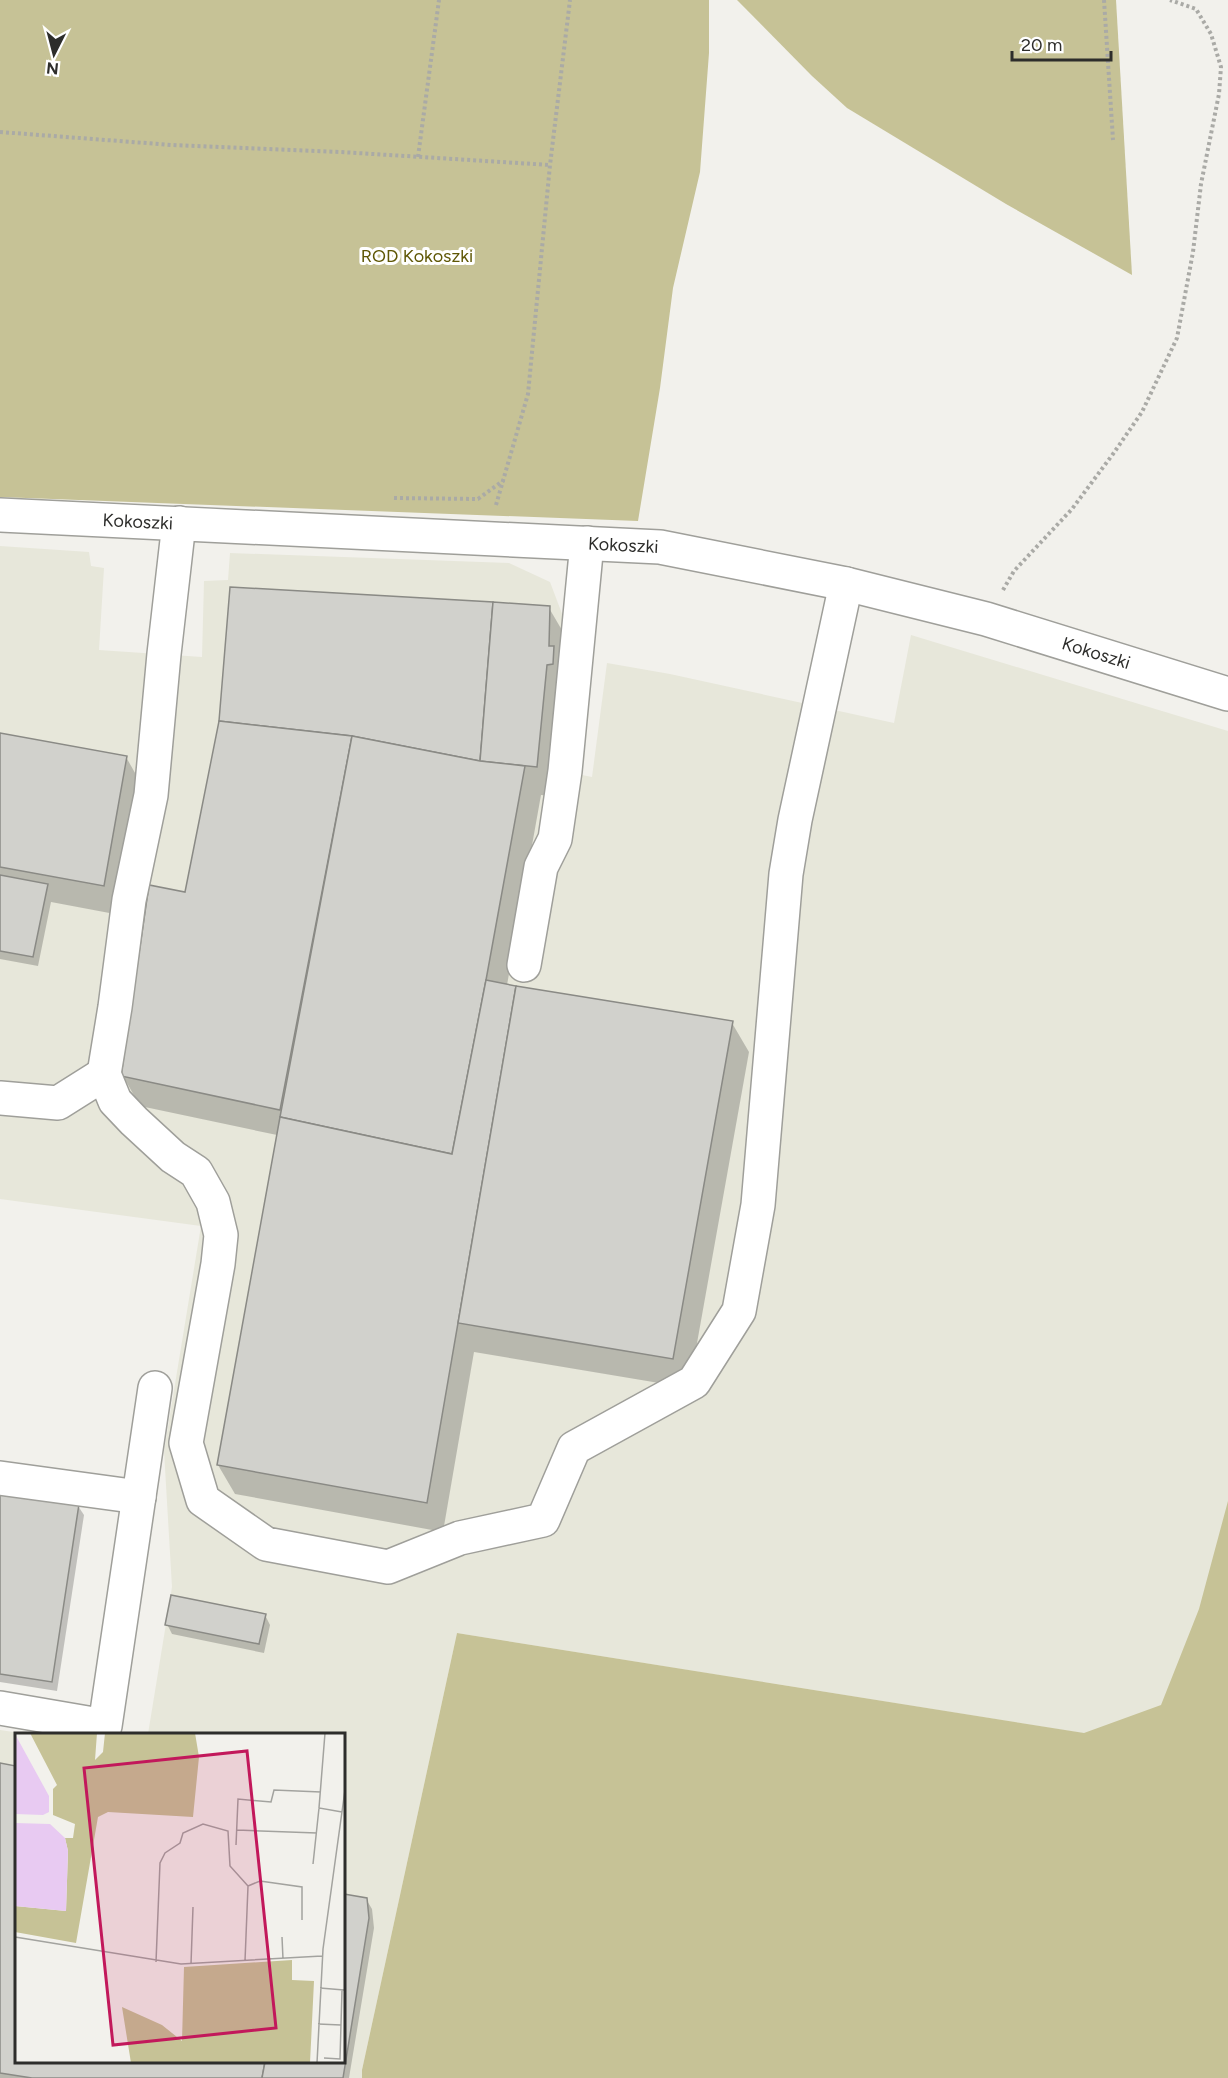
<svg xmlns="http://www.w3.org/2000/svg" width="1228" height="2078" viewBox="0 0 1228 2078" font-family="Figtree,sans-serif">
<rect width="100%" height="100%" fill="#f2f1ec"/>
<path fill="#e7e7da" d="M0,546L89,552L91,566L104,568L99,650L202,657L204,581L228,580L230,553L509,563L550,582L564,619L552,769L592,777L607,663L670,674L894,723L911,635L1228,731V1518L1169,1747L457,1633L362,2070V2078H0V1730L27,1734H16V2062H344V1734H148L172,1587L164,1451L201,1226L0,1199Z"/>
<g fill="#c6c296">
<path d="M0,0H709V53L700,172L673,288L660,388L638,521L0,497Z"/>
<path d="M737,0H1116L1132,275L1006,204L847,108L812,76Z"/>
<path d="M1228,1501V2078H362V2070L457,1633L1084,1733L1161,1705L1199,1609Z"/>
</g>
<g fill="#0003">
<path d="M549,608L566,637L553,796L541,795L507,985L732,1023L749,1052L689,1388L474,1352L443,1532L235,1494L218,1465L277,1135L140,1106L123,1076L186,894L220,721Z"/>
<path d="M0,734L126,757L143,787L120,915L51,902L38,966L0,959Z"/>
<path d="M0,1493L78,1506L84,1515L57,1691L0,1682Z"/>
<path d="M265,1615L270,1625L264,1653L172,1634L167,1624Z"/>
<path d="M0,1764L16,1767V2062H344V1895L366,1899L372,1909L374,1928L349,2078H0Z"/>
</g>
<g fill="#d1d1cc" stroke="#8a8a85" stroke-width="1.5">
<path d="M230,587L493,602L480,761L352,736L219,721Z"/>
<path d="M493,602L550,606L549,646H554L553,664L547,665L537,767L480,761Z"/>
<path d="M219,721L352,736L280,1110L121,1076L149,885L185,892Z"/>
<path d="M0,733L127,756L104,886L0,867Z"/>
<path d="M352,736L480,761L525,766L486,980L452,1154L280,1117Z"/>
<path d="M0,875L48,884L33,957L0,951Z"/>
<path d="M486,980L516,986L427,1503L217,1465L280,1117L452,1154Z"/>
<path d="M516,986L733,1021L673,1359L458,1323Z"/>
<path d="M0,1491L79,1504L52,1682L0,1674Z"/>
<path d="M171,1595L266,1614L259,1644L165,1625Z"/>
<path d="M0,1763L16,1766V2062H265L262,2078H32L0,2073Z"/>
<path d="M344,1894L367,1898L369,1918L343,2078H262L265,2062H344Z"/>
</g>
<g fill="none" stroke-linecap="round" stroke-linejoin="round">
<g stroke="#9f9f9a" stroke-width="36">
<g id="minor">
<path id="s1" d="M0,515L660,547L846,584L986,619L1228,694"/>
<path d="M179,523L164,654L151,795L129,900L115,1007L104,1074L115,1101L134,1121L173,1157L196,1172L213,1202L221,1235L218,1264L186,1443L203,1500L266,1544L388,1567L460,1538L543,1520L574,1448L694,1382L739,1311L758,1205L786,874L795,820L846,584"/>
<path d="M524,965L541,867L555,839L565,771L587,543"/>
<path d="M0,1098L58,1103L104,1074"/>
<path d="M0,1478L139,1497"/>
<path d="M0,1708L105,1726L155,1388"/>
</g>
</g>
<g stroke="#aaaaa6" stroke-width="4" stroke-dasharray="3 3" stroke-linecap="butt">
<path d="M1104,0L1113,140"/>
<path d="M0,132L172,145L341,152L550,165"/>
<path d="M418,157L439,0"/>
<path d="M394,498L478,499L504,480"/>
<path d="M496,505L528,394L550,165L570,0"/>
<path d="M1003,590L1014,571L1072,509L1113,454L1142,412L1177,338L1193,252L1201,184L1219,94L1221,67L1211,34L1196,9L1170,0"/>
</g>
<use href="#minor" stroke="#fff" stroke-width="33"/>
</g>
<g text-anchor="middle" stroke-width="6" stroke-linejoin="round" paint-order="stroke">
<g font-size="18" fill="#5f5705" stroke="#fff">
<text x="417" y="262">ROD Kokoszki</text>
</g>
<g font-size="18" fill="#2d2d2b" stroke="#fff">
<text dy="6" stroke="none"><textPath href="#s1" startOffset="138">Kokoszki</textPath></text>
<text dy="6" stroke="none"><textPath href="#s1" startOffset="624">Kokoszki</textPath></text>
<text dy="6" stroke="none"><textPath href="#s1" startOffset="1110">Kokoszki</textPath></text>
</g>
</g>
<g transform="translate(15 1733)">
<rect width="330" height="330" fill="#f2f1ec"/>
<path d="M15,0H82L80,27L88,19L90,0H180L184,24L178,84L93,79L83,84L61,210L0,199V173L51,178L53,118L50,105H58L60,91L38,82V56L42,52ZM277,227V247L299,248L295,330H116L107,274L147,292L167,308L169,234Z" fill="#c6c296"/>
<path d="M0,1L34,63V79L28,82L0,81ZM0,90L35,91L50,105L53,118L51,178L0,173Z" fill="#e8caf2"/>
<path fill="none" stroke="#a3a39f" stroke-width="1.5" d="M310,0L304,75L327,79M222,97L302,100M221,112L223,66L256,69L259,57L306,59M298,131L304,75M233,153L245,148L287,154V187M0,204L166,231L307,223M267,204L268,226M141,229L145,130L150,120L165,110L168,100L188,91L213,98L215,133L233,153L230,228M176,231L178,174M305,255L329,257M303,291L326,292M309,325L325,326L327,257M302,330L308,216L330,57"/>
<path fill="#c2185b" fill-opacity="0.15" stroke="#c2185b" stroke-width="3" d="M232,18L261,295L98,312L69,35Z"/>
<rect width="330" height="330" fill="none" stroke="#2d2d2b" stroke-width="3"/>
</g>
<g transform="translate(54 54) rotate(186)" stroke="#ffffff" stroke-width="4.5" paint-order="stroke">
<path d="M0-4.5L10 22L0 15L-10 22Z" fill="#2d2d2b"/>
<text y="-9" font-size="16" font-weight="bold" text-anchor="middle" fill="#2d2d2b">N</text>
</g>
<path d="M1012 51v9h99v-9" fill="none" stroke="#2d2d2b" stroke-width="3"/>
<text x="1021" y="51" font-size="18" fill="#2d2d2b" stroke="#ffffff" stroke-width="4.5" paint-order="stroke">20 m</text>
</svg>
